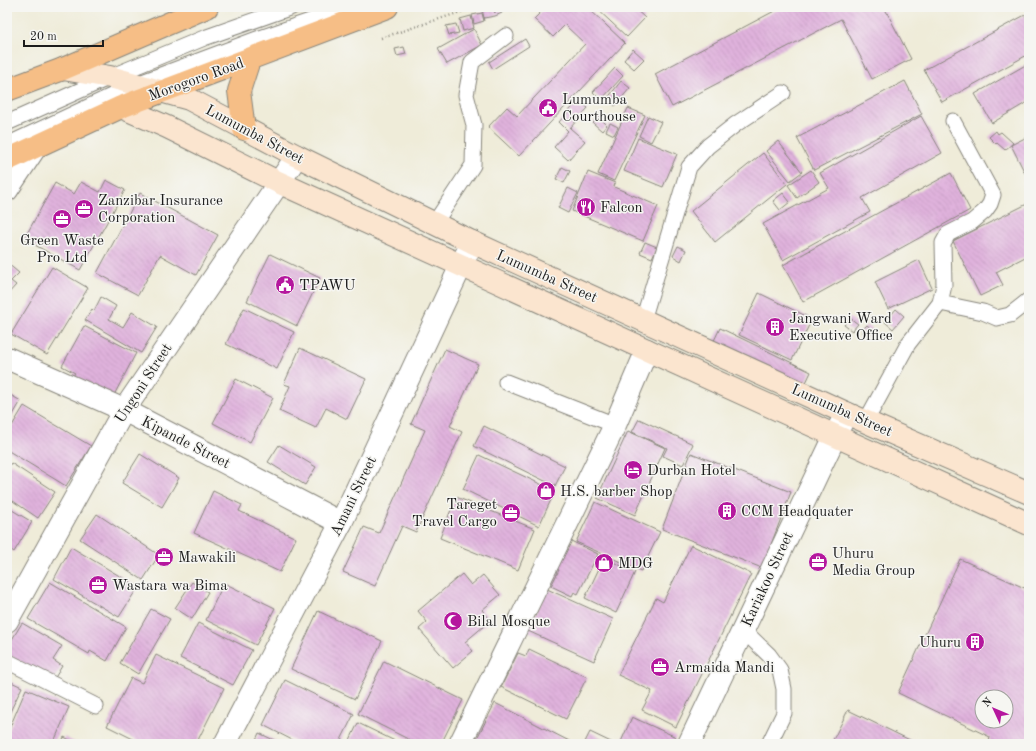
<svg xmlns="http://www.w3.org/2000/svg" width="1036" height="751" viewBox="0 0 1036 751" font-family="'Old Standard TT',serif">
<defs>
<pattern id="building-back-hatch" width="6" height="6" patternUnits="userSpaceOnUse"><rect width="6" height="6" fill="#e0b2dd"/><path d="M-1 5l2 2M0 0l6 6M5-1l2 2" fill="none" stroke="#c098bd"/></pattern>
</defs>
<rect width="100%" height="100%" fill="#f6f6f2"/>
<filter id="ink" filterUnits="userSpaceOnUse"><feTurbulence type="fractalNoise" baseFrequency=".025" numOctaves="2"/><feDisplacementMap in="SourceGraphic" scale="8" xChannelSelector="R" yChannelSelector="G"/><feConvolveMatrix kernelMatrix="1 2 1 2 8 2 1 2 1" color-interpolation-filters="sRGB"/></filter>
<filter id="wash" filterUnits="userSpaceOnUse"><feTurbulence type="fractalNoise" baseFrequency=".012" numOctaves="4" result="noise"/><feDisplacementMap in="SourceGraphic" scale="16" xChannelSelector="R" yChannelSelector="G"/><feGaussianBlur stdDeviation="0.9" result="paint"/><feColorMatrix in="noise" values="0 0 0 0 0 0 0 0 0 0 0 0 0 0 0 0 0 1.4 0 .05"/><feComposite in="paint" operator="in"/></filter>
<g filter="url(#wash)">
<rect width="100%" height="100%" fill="#efecd9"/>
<g id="blocks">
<g fill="url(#building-back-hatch)" fill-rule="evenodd">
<path d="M493,7L495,13L494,8L509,7L510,8L502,10V13L495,16L484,18L482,9Z"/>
<path d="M546,7H587L625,43L519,156L488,127L507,107L517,116L585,44L565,25L553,37L534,19Z"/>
<path d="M595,7H633L645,18L627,37Z"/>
<path d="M782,7H884L911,59L872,79L841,19L672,107L655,74Z"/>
<path d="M482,13L484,21L474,24L472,15Z"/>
<path d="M1025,15L1029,22V54L942,102L924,70Z"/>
<path d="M471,16L474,28L463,31L460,19Z"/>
<path d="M456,24L459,33L449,35L446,26Z"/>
<path d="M474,29L482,45L447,64L438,49Z"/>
<path d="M525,39L529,46L493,69L489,62Z"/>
<path d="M404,47L406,54L397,56L395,49Z"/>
<path d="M633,49L644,59L634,69L624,60Z"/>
<path d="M1029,63V101L992,123L975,94Z"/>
<path d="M615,68L623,76L601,100L593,92Z"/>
<path d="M621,81L630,88L615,106L607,99Z"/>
<path d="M905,81L922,114L814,170L797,138Z"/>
<path d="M579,100L588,108L570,128L585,141L568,160L554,147L568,131L559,122Z"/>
<path d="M628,108L645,115L614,181L598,174Z"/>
<path d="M648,116L661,122L651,142L639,136Z"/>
<path d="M921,116L942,153L862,198L870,212L783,260L763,224L829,188L820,173Z"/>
<path d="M599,117L607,125L602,131L593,123Z"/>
<path d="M610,123L618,127L614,135L606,131Z"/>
<path d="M996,131L998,134L1001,132L1013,143L1005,150L997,143L996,144L989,137Z"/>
<path d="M1029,136V174L1026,175L1011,145Z"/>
<path d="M638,138L677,154L663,187L624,171Z"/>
<path d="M778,141L802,172L790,181L766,151Z"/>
<path d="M763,153L787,184L715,242L691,211Z"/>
<path d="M562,167L570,171L564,183L556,179Z"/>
<path d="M811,170L819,182L797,198L788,185Z"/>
<path d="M588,172L615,183L614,187L658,206L643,241L572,211Z"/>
<path d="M951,173L970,210L803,302L783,265Z"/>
<path d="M106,180L125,190L80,270L24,239L55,183L74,194L81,182L100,192Z"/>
<path d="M568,188L578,193L568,213L558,208Z"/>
<path d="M140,193L218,235L196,275L160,255L138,295L97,273Z"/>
<path d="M783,193L790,202L780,210L773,201Z"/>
<path d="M1029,203V255L996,272L1003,285L980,296L953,241Z"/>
<path d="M645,242L657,247L652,258L640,253Z"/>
<path d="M678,246L686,250L681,261L673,256Z"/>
<path d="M270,254L320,278L297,326L247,301Z"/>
<path d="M919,260L932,288L888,309L875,282Z"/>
<path d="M7,263L19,273L11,281L16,285L7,295Z"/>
<path d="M52,267L88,288L47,355L11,334Z"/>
<path d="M759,293L812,319L792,360L739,335Z"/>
<path d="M101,297L116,306L109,319L123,327L132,312L157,327L141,353L85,320L92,309L94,311Z"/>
<path d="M244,308L294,332L277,369L226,344Z"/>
<path d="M896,309L904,316L893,329L885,322Z"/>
<path d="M850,318L858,324L852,331L844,325Z"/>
<path d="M867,325L873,330L868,336L861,331Z"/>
<path d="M84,326L136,353L113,397L73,376L75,373L62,366Z"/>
<path d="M720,328L811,372L802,391L711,347Z"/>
<path d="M300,348L366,379L347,419L326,408L316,428L279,411L290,386L284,384Z"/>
<path d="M445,349L478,364L450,426L462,432L416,532L402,526L375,586L343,572L364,527L379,533L425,430L411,424Z"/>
<path d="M236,379L273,398L250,442L213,423Z"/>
<path d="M7,393L21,401L7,425Z"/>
<path d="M24,406L91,446L66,486L7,450V434Z"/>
<path d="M639,419L693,444L683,465L663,456L667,448L632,432Z"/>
<path d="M484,426L565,466L555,486L474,446Z"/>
<path d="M628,431L665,448L635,515L597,498Z"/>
<path d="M279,445L316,467L305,485L268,462Z"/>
<path d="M691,453L791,492L762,568L662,529Z"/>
<path d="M140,454L179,478L162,507L122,483Z"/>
<path d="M479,455L555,491L539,526L463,489Z"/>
<path d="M11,463L55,492L38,518L7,497V469Z"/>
<path d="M213,491L242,505L239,511L296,538L280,572L194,533Z"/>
<path d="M456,497L535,529L518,570L440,538Z"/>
<path d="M595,502L660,532L641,571L576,542Z"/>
<path d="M7,507L32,522L14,552L7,547Z"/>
<path d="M97,514L159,555L143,580L80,539Z"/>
<path d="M571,541L598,554L578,594L574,592L572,596L551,586L559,570L552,566L561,549L566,552Z"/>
<path d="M691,545L751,574L676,727L642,710L652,691L618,675L656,598L663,602Z"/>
<path d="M71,547L138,587L119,617L54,579Z"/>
<path d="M604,558L635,572L616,613L585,598Z"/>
<path d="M960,559L1029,590V744H994L989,742L990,737L898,693ZM982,697H1006V721H982Z"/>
<path d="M462,574L471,585L483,575L500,595L482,610L491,620L465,642L473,651L453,668L419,629L427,622L418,611Z"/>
<path d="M50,582L126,627L107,661L90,651L89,654L28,619Z"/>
<path d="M192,582L208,592L192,619L175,608Z"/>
<path d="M224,583L275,608L256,645L206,620Z"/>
<path d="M547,589L613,619L594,661L528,631Z"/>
<path d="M151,609L170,619L138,674L120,663Z"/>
<path d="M318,611L382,641L355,699L291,669Z"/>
<path d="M22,623L62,646L53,660L62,666L53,681L7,654L10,648L8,646Z"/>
<path d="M198,623L252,650L233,685L180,658Z"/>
<path d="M529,649L587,677L566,719L501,687L518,653L526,656Z"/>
<path d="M156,655L224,688L196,744H143L107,726L131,678L142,683Z"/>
<path d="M384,661L463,700L441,744H418L358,714Z"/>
<path d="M7,680L22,687L7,718Z"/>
<path d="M285,680L354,714L339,744H300L263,725Z"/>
<path d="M26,689L69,707L53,744H7V734Z"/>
<path d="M495,703L575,744H474Z"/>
<path d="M848,710L918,744H831Z"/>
<path d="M632,717L676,737L672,744H620Z"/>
<path d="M358,723L401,744H348Z"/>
<path d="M590,732L615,744H584Z"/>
<path d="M259,733L282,744H254Z"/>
<path d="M64,737L78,744H61Z"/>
</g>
</g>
</g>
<g filter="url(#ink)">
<use href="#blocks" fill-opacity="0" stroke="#86847a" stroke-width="1"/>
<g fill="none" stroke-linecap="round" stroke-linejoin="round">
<g stroke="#86847a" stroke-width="17">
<g id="service">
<path d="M7,123L110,77L204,38L292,7"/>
<path d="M7,145L137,84L257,39L351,7"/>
<path d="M434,224L473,165L474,125L466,95L472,62L506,36"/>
<path d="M940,303L983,312L997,318L1010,315L1029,300"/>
<path d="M643,320L689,167L708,146L736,124L783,93"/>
<path d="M506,382L615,425"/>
<path d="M866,421L908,344L940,303L944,285L943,243L948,234L972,222L985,211L990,204L993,195L953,121"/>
<path d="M743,630L769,655L780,670L784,689V713L769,744"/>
<path d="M7,661L96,706"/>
</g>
</g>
<g stroke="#86847a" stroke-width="24">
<g id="minor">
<path d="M7,190L37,145"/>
<path d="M7,358L124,410L341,523"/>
<path d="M7,621L124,410L297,156"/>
<path d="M225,744L341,523L472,242"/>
<path d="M460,744L615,425L647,350"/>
<path d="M689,744L846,413"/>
</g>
</g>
<g stroke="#86847a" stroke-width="24">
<g id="secondary">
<path d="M63,69L110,77L189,99L297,156L472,242L846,413L1029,493"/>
<path d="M121,107L167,127L278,182L1029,524"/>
</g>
</g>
<g stroke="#86847a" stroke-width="24">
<g id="trunk">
<path d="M7,90L63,69L207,7"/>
<path d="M244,129L239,91L249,60"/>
<path d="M7,160L121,107L387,7"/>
</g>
</g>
<path stroke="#86847a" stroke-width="2.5" stroke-dasharray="1 3" stroke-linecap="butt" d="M381,38L476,7"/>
<use href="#service" stroke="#fff" stroke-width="15"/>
<use href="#minor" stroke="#fff" stroke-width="22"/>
<use href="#secondary" stroke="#fbe5cf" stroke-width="22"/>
<use href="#trunk" stroke="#f6be86" stroke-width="22"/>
</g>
</g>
<defs>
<g id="civic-disc" transform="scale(1)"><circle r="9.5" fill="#b5179e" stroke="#f6f6f2"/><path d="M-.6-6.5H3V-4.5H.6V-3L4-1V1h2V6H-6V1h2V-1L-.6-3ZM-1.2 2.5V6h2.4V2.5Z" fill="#fff"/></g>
<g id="restaurant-disc" transform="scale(1)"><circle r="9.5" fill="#b5179e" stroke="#f6f6f2"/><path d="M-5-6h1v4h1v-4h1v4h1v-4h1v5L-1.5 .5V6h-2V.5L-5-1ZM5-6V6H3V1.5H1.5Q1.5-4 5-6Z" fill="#fff"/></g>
<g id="office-disc" transform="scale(1)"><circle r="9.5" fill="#b5179e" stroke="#f6f6f2"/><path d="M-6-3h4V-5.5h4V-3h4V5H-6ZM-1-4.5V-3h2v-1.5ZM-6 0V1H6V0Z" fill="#fff"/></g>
<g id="building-disc" transform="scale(1)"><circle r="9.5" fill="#b5179e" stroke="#f6f6f2"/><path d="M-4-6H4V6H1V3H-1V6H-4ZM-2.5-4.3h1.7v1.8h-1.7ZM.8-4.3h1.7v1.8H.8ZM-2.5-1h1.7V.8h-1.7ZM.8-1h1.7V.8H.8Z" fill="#fff"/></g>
<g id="hotel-disc" transform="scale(1)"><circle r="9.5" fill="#b5179e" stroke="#f6f6f2"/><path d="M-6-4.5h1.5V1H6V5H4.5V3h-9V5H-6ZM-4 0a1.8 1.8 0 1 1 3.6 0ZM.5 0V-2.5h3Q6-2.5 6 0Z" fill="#fff"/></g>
<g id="shop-disc" transform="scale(1)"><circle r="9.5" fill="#b5179e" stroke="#f6f6f2"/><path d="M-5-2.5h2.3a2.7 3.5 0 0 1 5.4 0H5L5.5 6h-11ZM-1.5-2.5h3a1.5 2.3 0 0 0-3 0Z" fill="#fff"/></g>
<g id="mosque-disc" transform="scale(1)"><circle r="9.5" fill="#b5179e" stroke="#f6f6f2"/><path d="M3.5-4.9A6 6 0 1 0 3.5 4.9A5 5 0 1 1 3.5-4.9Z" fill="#fff"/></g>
</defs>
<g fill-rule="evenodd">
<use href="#civic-disc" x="548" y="108"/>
<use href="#restaurant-disc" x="586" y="207"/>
<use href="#office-disc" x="84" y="209"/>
<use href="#office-disc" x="62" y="219"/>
<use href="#civic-disc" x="285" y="285"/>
<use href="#building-disc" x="775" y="327"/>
<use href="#hotel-disc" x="633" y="470"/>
<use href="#shop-disc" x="546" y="491"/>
<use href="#building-disc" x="727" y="511"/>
<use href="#office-disc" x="511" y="513"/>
<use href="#office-disc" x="164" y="557"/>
<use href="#office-disc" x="818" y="562"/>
<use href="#shop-disc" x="604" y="563"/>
<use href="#office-disc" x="98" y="585"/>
<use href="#mosque-disc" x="453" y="621"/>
<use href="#building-disc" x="975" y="642"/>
<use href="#office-disc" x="660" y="667"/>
</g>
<g text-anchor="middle" stroke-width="3" stroke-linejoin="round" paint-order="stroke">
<g font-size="15" fill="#1c1c1c" stroke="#f6f6f2">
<text transform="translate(196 79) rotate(-20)" y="5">Morogoro Road</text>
<text transform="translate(255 134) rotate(28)" y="5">Lumumba Street</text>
<text transform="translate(547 276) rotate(24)" y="5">Lumumba Street</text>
<text transform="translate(143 383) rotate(-57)" y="5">Ungoni Street</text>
<text transform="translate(842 410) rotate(24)" y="5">Lumumba Street</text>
<text transform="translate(186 442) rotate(27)" y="5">Kipande Street</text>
<text transform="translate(353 496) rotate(-64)" y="5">Amani Street</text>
<text transform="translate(767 579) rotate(-65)" y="5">Kariakoo Street</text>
</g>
<g font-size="15" fill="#1c1c1c" stroke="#f6f6f2" text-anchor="start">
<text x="562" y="104">Lumumba<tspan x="562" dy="17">Courthouse</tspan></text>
<text x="98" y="205">Zanzibar Insurance<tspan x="98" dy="17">Corporation</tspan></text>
<text x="600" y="212">Falcon</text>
<text x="62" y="245" text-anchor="middle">Green Waste<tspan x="62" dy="17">Pro Ltd</tspan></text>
<text x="299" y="290">TPAWU</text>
<text x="789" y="323">Jangwani Ward<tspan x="789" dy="17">Executive Office</tspan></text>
<text x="647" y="475">Durban Hotel</text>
<text x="560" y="496">H.S. barber Shop</text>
<text x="497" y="509" text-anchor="end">Tareget<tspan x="497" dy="17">Travel Cargo</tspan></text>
<text x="741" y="516">CCM Headquater</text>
<text x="832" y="558">Uhuru<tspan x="832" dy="17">Media Group</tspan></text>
<text x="178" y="562">Mawakili</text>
<text x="618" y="568">MDG</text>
<text x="112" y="590">Wastara wa Bima</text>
<text x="467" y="626">Bilal Mosque</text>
<text x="961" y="647" text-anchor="end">Uhuru</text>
<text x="674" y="672">Armaida Mandi</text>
</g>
</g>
<rect width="1036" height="751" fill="none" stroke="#f6f6f2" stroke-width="24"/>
<g transform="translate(994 709) rotate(314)"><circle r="19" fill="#f6f6f2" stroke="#9f9f9c"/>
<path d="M0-3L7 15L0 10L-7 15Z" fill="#b5179e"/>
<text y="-6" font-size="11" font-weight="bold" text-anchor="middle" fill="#1c1c1c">N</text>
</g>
<path d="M24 40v6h79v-6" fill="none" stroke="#1c1c1c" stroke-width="2"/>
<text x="30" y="40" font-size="12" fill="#1c1c1c" stroke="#f6f6f2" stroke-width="3" paint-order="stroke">20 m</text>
</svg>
